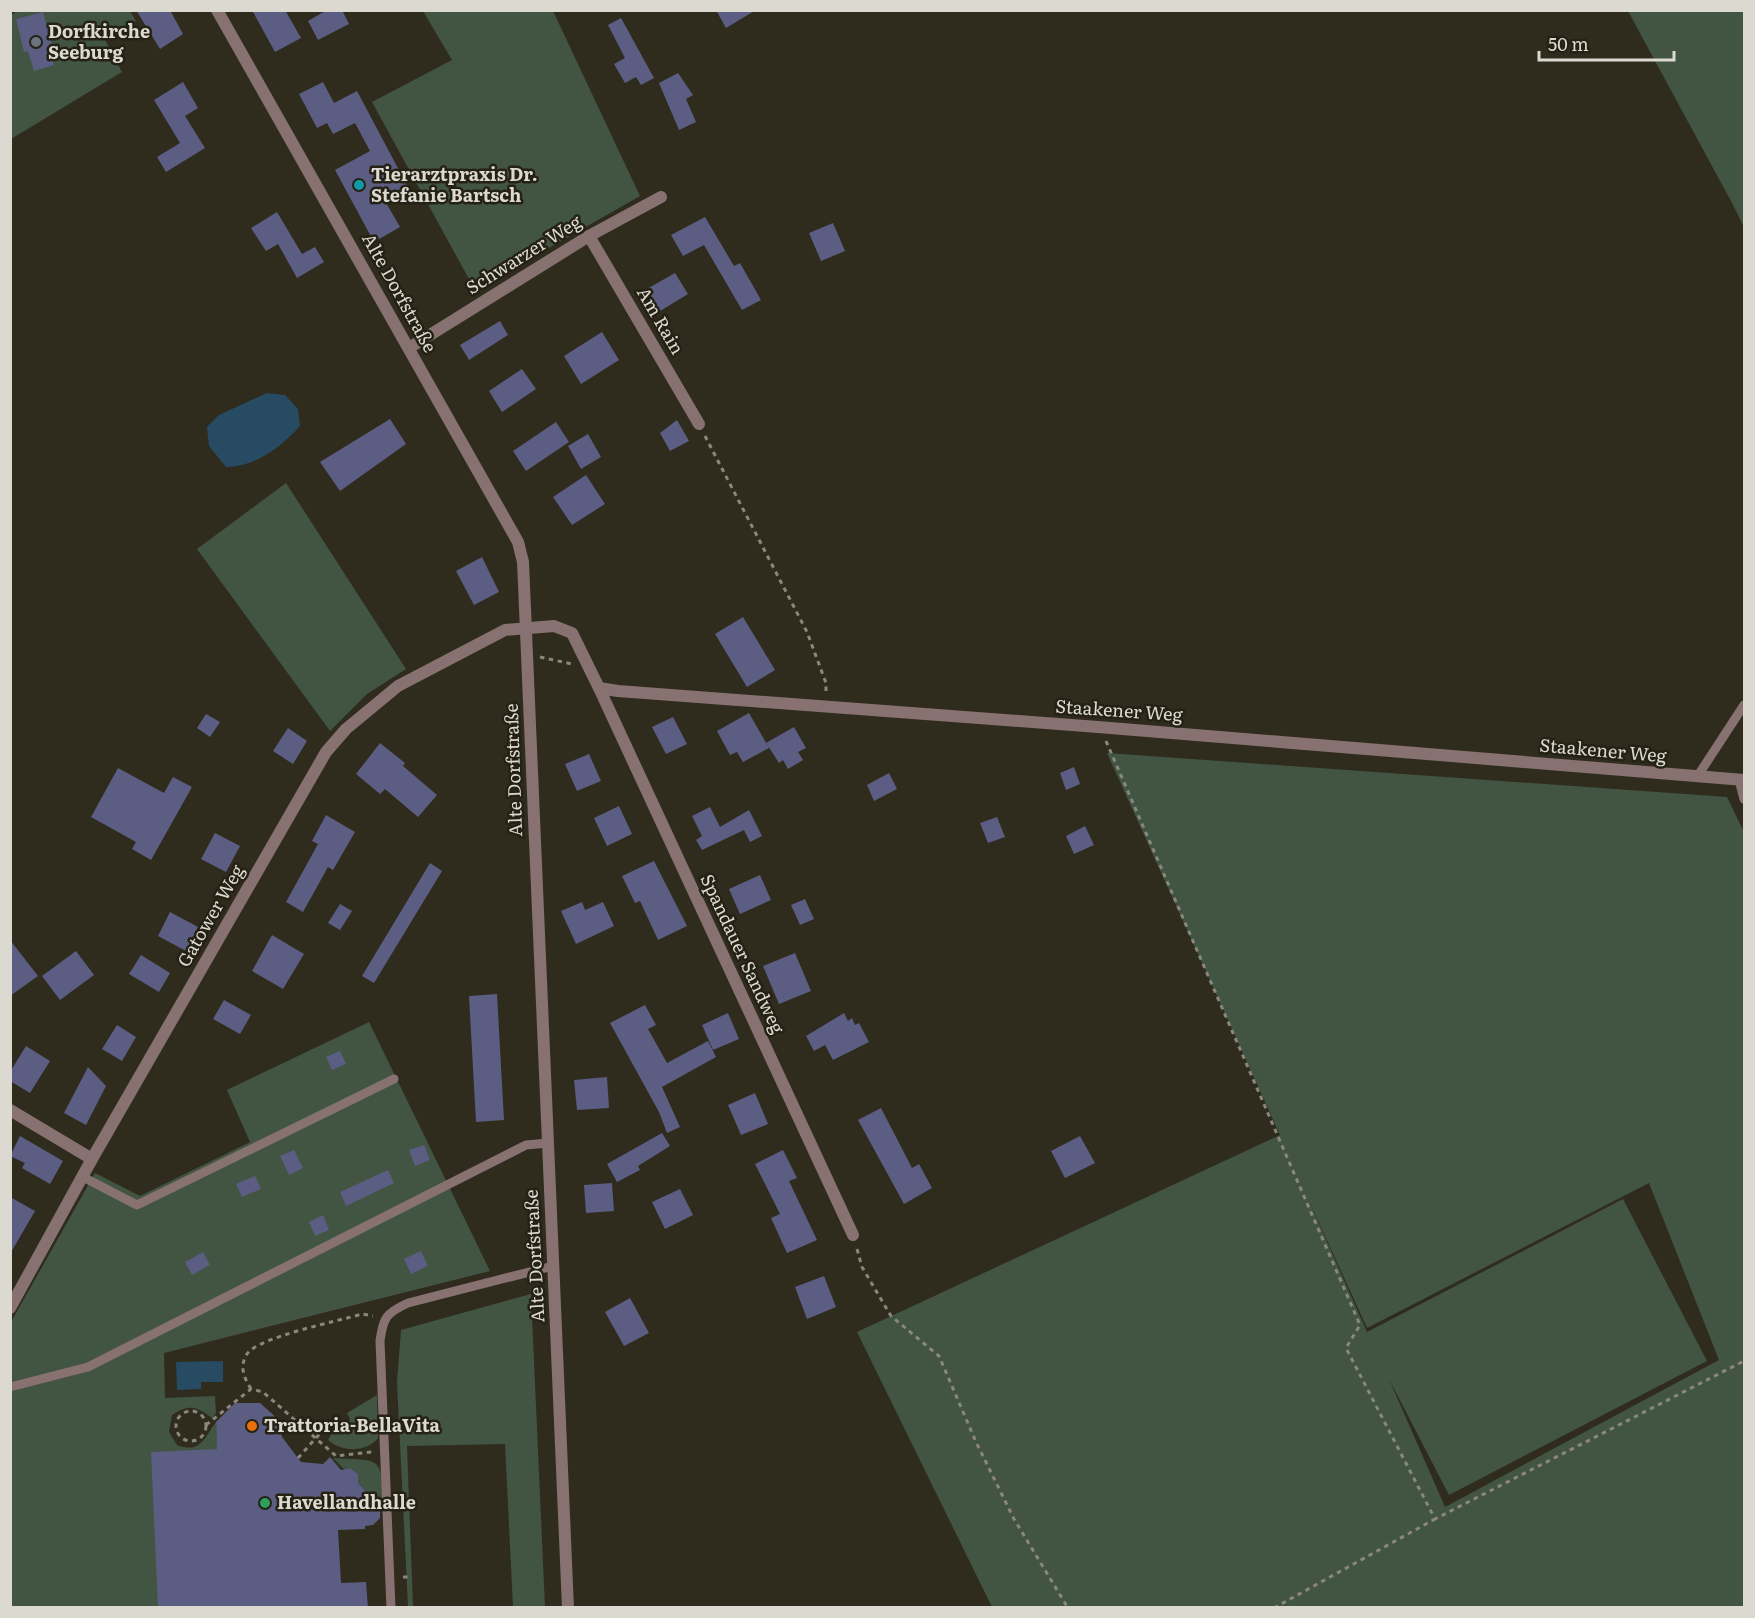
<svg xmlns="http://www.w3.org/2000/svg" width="1755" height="1618" viewBox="0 0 1755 1618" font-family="Literata,serif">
<rect width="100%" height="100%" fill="#2f2c1e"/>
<g fill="#415542" fill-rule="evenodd">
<path d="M19,10L130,11L136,21L104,38L122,72L11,139V15Z"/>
<path d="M423,11H553L640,196L475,290L372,102L452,60Z"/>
<path d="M1628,11H1744V227L1732,203Z"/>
<path d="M286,483L406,669L367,694L330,731L197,549Z"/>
<path d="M1107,753L1727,797L1744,832V1607H992L857,1332L1280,1135ZM1649,1183L1719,1360L1445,1507L1389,1379L1449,1495L1707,1361L1623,1199L1367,1332L1305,1192L1367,1328Z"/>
<path d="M369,1022L490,1271L164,1353L165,1398L215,1396L216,1413L212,1418C196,1406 189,1404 172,1415L169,1432L177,1445C201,1454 204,1438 216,1422L217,1442L263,1607L11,1608V1322L95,1173L140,1196L250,1142L227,1090Z"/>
<path d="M531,1294L545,1607H513L505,1444L407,1446L413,1607H408L397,1382L401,1330Z"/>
<path d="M377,1395L378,1438C366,1453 341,1452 328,1440L332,1433C342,1432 347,1429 350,1419L347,1413Z"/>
<path d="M333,1458C381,1461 382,1454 383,1507L358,1483V1474L350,1468L344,1469Z"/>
</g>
<g fill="#284b64">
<path d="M267,393L285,395L298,409L300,426C281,447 255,467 226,467L209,446L207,427L219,415Z"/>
<path d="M223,1361V1382H201V1389L177,1390L176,1362Z"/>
</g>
<g fill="#5b5d82">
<path d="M136,10H170L183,34L160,49Z"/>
<path d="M252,10H285L301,38L275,52Z"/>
<path d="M327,10H342L349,24L318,40L308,21Z"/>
<path d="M716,10H756L726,28Z"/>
<path d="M43,12L54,52H51L54,65L34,71L28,51L24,52L16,19Z"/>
<path d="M621,18L654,78L641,85L636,77L625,83L614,64L625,58L608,25Z"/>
<path d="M678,73L693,95L686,99L696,122L679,130L659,83Z"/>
<path d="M183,82L198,108L185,116L205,148L166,172L157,157L180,143L154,100Z"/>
<path d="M323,82L334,103L357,91L409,189L385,201L400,227L374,242L335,170L370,151L355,123L333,134L327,123L317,128L299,94Z"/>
<path d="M277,212L302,254L315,247L324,262L297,278L278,244L266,251L251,228Z"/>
<path d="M705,217L734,266L740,263L761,300L742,310L704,245L683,256L671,235Z"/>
<path d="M833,223L845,251L821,261L809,233Z"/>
<path d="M675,273L688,294L660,311L647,289Z"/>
<path d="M500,321L508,335L469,360L460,345Z"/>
<path d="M602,332L619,360L581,384L564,356Z"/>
<path d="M522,369L536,389L502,412L489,391Z"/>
<path d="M390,419L406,444L340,491L320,462Z"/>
<path d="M677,420L689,441L670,451L660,433Z"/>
<path d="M556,422L569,442L526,471L513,451Z"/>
<path d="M588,434L601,457L581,469L568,446Z"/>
<path d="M586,475L605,504L572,525L553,497Z"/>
<path d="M482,557L499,592L474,605L456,571Z"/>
<path d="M743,617L775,670L747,687L715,634Z"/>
<path d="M749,713L769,748L743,762L737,752L730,755L717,731Z"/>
<path d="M206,714L220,722L210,737L197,728Z"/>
<path d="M673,717L687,744L666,754L652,727Z"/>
<path d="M794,727L806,748L798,752L803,760L788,769L783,760L779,763L766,743Z"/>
<path d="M288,728L307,741L293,764L273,751Z"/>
<path d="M380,743L405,763L403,766L437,795L418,817L385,789L380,794L356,774Z"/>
<path d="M589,754L601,781L577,791L565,764Z"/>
<path d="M1074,767L1080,784L1066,790L1060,773Z"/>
<path d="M118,768L164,793L173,777L192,787L151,860L132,849L136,842L91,817Z"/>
<path d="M889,773L897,789L874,801L867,785Z"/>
<path d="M619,806L632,834L607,846L594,818Z"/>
<path d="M710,807L720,827L749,810L762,836L750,842L744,830L702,850L696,840L702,836L692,816Z"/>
<path d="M326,815L355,832L333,870L328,867L303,912L286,902L318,844L312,841Z"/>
<path d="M997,817L1005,837L988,843L980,823Z"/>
<path d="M1085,826L1094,845L1074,854L1066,836Z"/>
<path d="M215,833L240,846L226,872L201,859Z"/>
<path d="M654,861L687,926L658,940L640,901L635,903L622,876Z"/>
<path d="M430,863L442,871L374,983L362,976Z"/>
<path d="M760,875L771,900L740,914L729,889Z"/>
<path d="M805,899L814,919L800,925L791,905Z"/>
<path d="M582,902L585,910L603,902L614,926L576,944L561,911Z"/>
<path d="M340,904L352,911L340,930L328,923Z"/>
<path d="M170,912L198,927L186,951L158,936Z"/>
<path d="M272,935L304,954L283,989L252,971Z"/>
<path d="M10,940L38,976L10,996Z"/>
<path d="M76,951L94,975L60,1000L42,976Z"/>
<path d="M795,953L811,991L779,1004L763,966Z"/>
<path d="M141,955L170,973L159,992L129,974Z"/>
<path d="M497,994L504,1120L476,1122L469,996Z"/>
<path d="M224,1000L251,1015L240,1034L213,1019Z"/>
<path d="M645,1005L656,1025L648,1029L667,1063L708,1041L716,1057L662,1087L680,1127L667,1133L659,1112L610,1023Z"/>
<path d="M728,1013L739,1039L713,1050L702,1025Z"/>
<path d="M844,1013L848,1021L852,1018L855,1025L859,1023L869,1042L833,1060L825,1045L814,1051L806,1036Z"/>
<path d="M117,1025L136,1037L122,1061L102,1049Z"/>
<path d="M26,1046L50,1061L30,1093L10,1081V1072Z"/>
<path d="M340,1051L346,1064L332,1070L326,1057Z"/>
<path d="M88,1067L106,1086L86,1125L64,1113Z"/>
<path d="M607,1077L609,1108L577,1110L574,1080Z"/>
<path d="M755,1093L768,1124L741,1135L728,1105Z"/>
<path d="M881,1108L912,1168L919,1164L932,1188L904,1204L858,1120Z"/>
<path d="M662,1133L670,1146L638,1166L640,1170L617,1182L607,1164Z"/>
<path d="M20,1136L63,1161L50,1184L22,1168L25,1163L10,1156Z"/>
<path d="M1080,1136L1095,1163L1065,1178L1051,1151Z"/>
<path d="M424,1145L430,1160L415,1166L409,1150Z"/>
<path d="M294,1150L303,1168L289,1175L280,1156Z"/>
<path d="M783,1150L797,1178L789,1181L817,1240L787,1253L771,1218L780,1214L755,1164Z"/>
<path d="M388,1170L394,1183L346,1206L340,1192Z"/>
<path d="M255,1176L261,1189L242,1197L236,1184Z"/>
<path d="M612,1183L614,1211L586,1213L584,1185Z"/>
<path d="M680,1189L693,1215L665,1229L652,1202Z"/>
<path d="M10,1197L35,1211L10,1254Z"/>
<path d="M323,1215L329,1230L315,1236L309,1222Z"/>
<path d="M421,1251L428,1266L411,1274L404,1259Z"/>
<path d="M203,1252L210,1265L192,1275L185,1262Z"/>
<path d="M824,1276L836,1307L807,1319L795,1287Z"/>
<path d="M630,1298L649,1333L624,1346L605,1312Z"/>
<path d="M235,1403H260L280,1421L282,1437L301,1462L323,1464L330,1457L341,1470L350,1468L358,1474V1483L380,1505V1518L373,1525L365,1526V1529L338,1530L341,1583L366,1582L368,1608H158L151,1452L217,1449L216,1422Z"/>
</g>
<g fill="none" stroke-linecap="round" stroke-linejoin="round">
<g stroke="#8a877c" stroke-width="3" stroke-dasharray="4.5 4.5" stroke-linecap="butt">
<path d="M705,436L807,632L826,683V692"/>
<path d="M540,657L572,664"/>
<path d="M1106,741L1360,1325L1346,1348L1435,1519L1744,1361"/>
<path d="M857,1249L862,1267L891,1316L939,1356L976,1442L1014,1519L1068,1608"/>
<path d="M251,1389C244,1378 239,1366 247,1354C258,1337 339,1321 362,1314L373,1316"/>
<circle cx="191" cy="1426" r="15"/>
<path d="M206,1425L251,1389L263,1392L336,1456L372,1452"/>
<path d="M298,1458L334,1418"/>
<path d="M403,1577H412"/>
<path d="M1274,1608L1435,1519"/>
</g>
<g stroke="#877171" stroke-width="9">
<path d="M1697,777L1744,705"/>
<path d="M1739,780L1744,799"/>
<path d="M83,1177L137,1205L394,1079"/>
<path d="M10,1387L88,1367L526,1145L548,1143"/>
<path d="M391,1608L380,1341C383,1318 386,1313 408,1303L553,1266"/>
</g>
<g stroke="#877171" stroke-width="12">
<path d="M589,236L699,424"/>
<path d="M409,348L589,236L661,197"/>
<path d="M599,688L853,1235"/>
<path d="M10,1110L92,1159"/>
<path d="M10,1308L92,1159L326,752L346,729L398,686L505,630L554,626L572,633L599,688L618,691L1098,727L1744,780"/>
</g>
<path stroke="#877171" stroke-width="12" d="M217,10L518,542L523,562L568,1608"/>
</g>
<circle fill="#6b7280" stroke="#252215" stroke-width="2" cx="36" cy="42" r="6"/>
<circle fill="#0f9aa8" stroke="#252215" stroke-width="2" cx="359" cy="185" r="6"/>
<circle fill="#e8710a" stroke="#252215" stroke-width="2" cx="252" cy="1426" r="6"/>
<circle fill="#2e9e5b" stroke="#252215" stroke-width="2" cx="265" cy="1503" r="6"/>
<g text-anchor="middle" stroke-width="5" stroke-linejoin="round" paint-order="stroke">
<g font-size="18" font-weight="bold" fill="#dbd9d0" stroke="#252215" text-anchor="start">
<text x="48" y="38">Dorfkirche<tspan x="48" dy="21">Seeburg</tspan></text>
<text x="371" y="181">Tierarztpraxis Dr.<tspan x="371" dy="21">Stefanie Bartsch</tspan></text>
<text x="264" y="1432">Trattoria-BellaVita</text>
<text x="277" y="1509">Havellandhalle</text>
</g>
<g font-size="18" fill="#dbd9d0" stroke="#252215">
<text transform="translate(524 255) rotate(-32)" y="6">Schwarzer Weg</text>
<text transform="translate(399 293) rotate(61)" y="6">Alte Dorfstraße</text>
<text transform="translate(660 321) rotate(60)" y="6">Am Rain</text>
<text transform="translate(1119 711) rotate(4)" y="6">Staakener Weg</text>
<text transform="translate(1603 751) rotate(5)" y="6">Staakener Weg</text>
<text transform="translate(514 770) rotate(-92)" y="6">Alte Dorfstraße</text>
<text transform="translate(211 916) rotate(-60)" y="6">Gatower Weg</text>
<text transform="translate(742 954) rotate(65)" y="6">Spandauer Sandweg</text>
<text transform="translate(535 1256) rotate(-93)" y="6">Alte Dorfstraße</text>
</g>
</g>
<rect width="1755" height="1618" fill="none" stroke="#dbd9d0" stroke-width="24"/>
<path d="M1539 51v9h135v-9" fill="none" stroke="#dbd9d0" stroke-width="3"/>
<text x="1548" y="51" font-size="18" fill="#dbd9d0" stroke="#252215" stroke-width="4.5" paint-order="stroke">50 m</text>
</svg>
